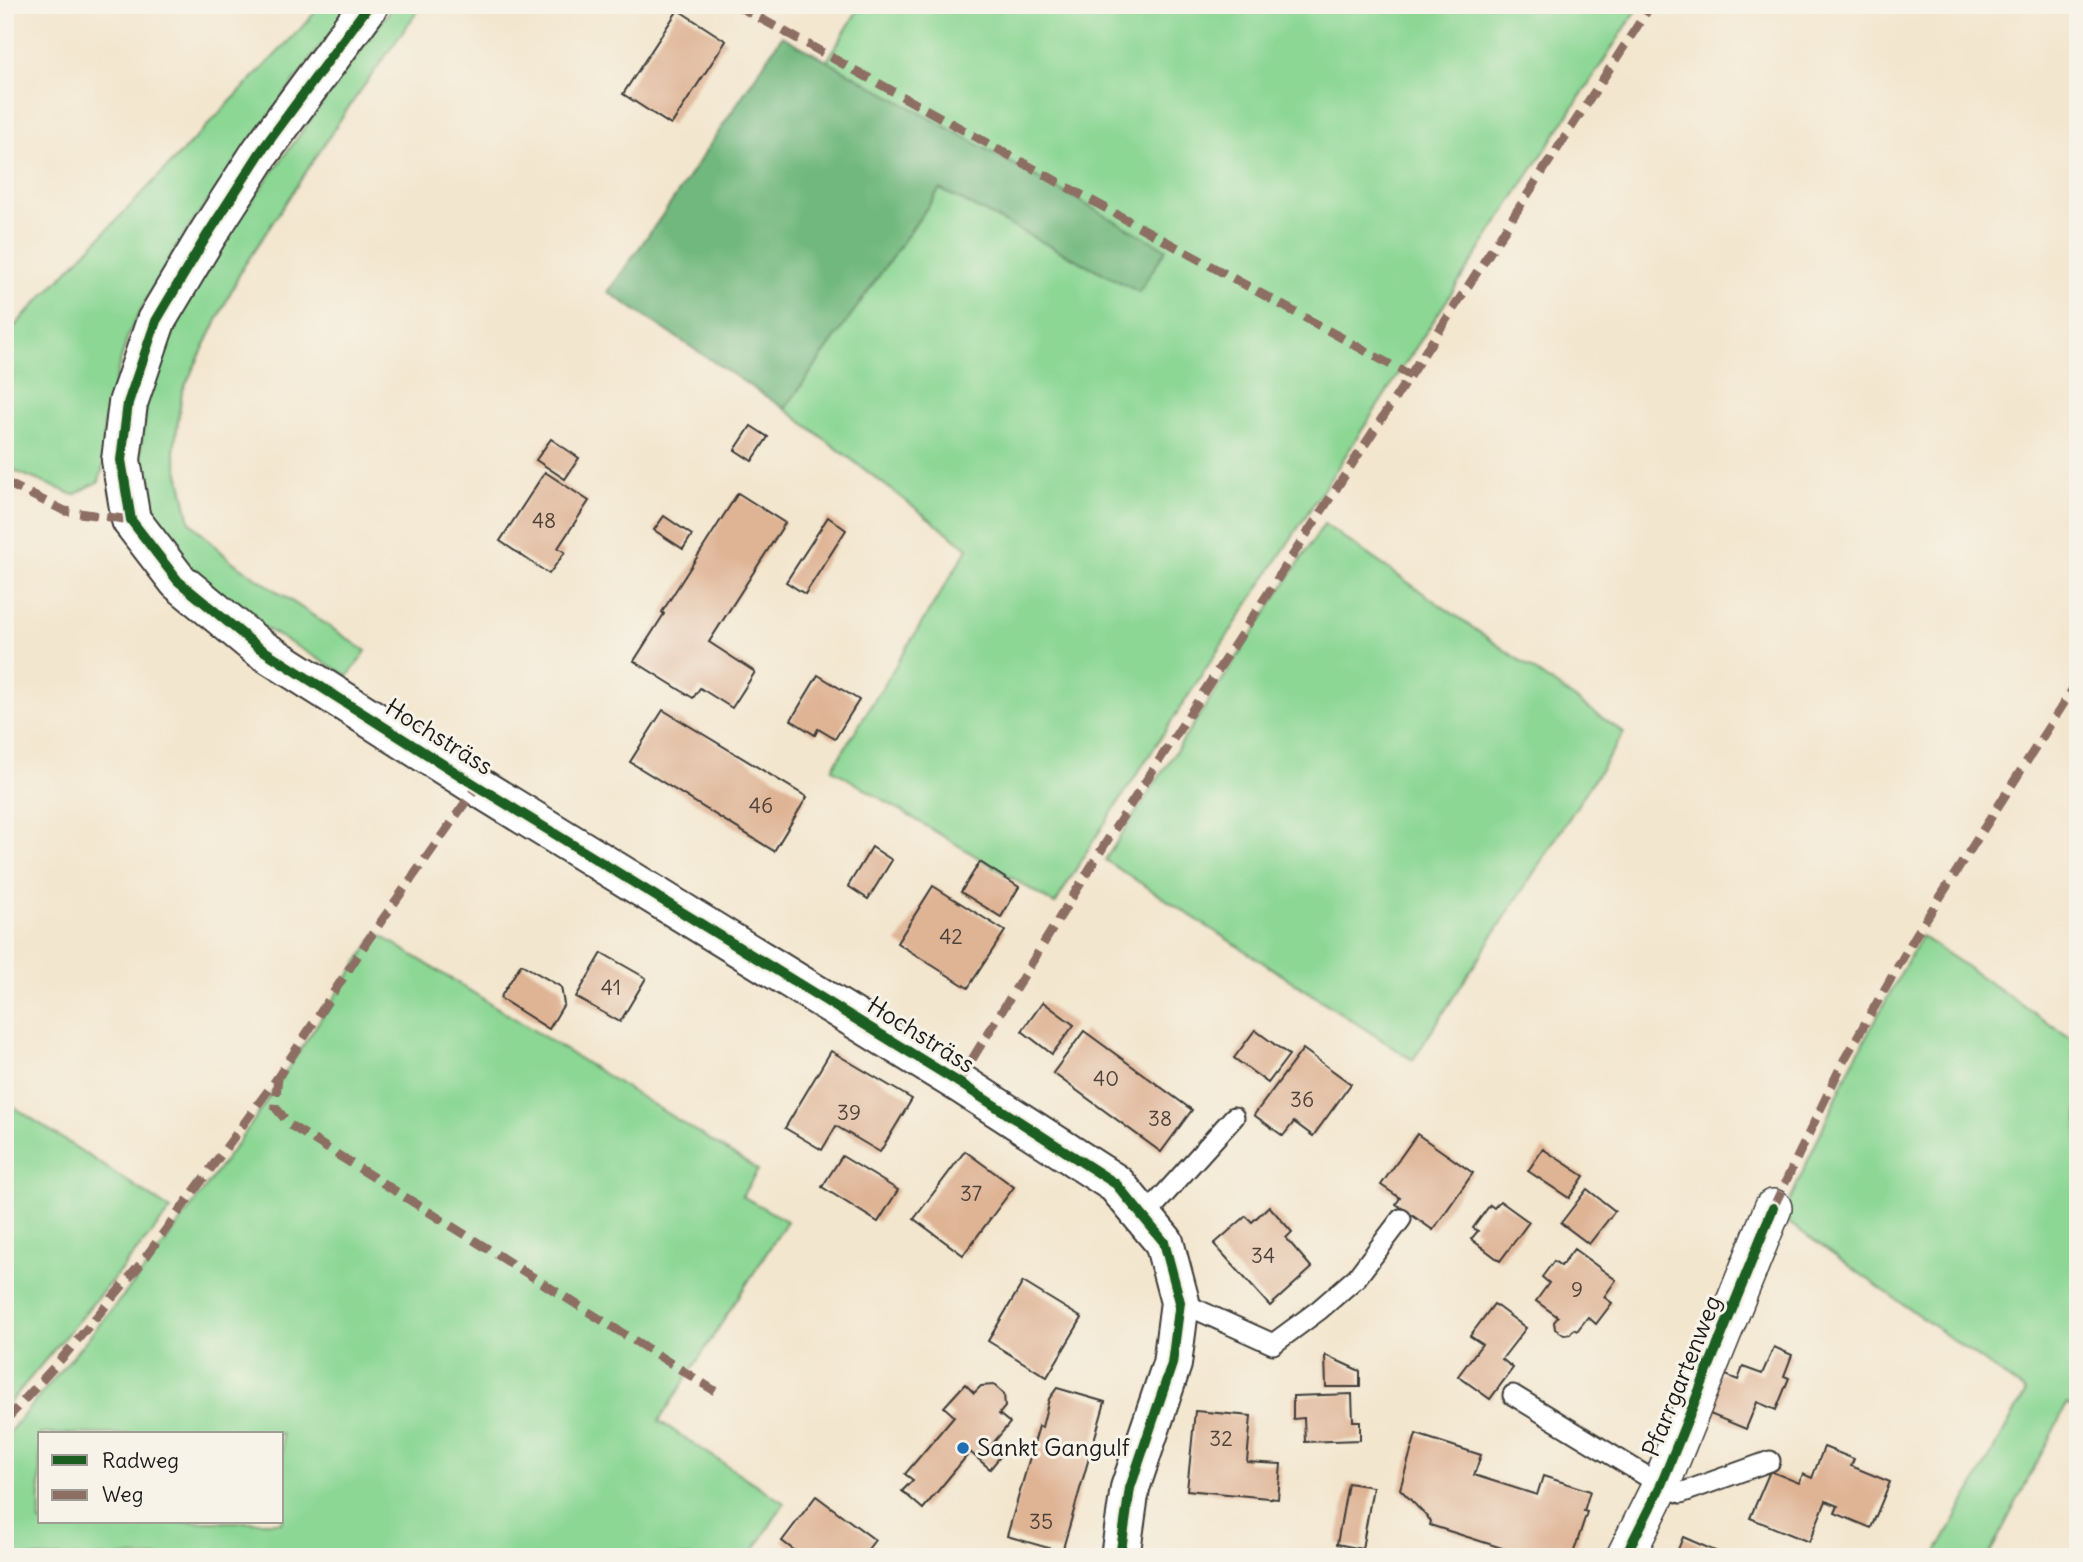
<svg xmlns="http://www.w3.org/2000/svg" width="2083" height="1562" viewBox="0 0 2083 1562" font-family="Delius,sans-serif">
<rect width="100%" height="100%" fill="#f7f3e8"/>
<filter id="ink" filterUnits="userSpaceOnUse"><feTurbulence type="fractalNoise" baseFrequency=".0143" numOctaves="2"/><feDisplacementMap in="SourceGraphic" scale="14" xChannelSelector="R" yChannelSelector="G"/><feConvolveMatrix kernelMatrix="1 2 1 2 8 2 1 2 1" color-interpolation-filters="sRGB"/></filter>
<filter id="wash" filterUnits="userSpaceOnUse"><feTurbulence type="fractalNoise" baseFrequency=".00686" numOctaves="4" result="noise"/><feDisplacementMap in="SourceGraphic" scale="28" xChannelSelector="R" yChannelSelector="G"/><feGaussianBlur stdDeviation="1.57" result="paint"/><feColorMatrix in="noise" values="0 0 0 0 0 0 0 0 0 0 0 0 0 0 0 0 0 1.4 0 .05"/><feComposite in="paint" operator="in"/></filter>
<g filter="url(#wash)">
<rect width="100%" height="100%" fill="#f3e6ce"/>
<g fill="#8cd794" stroke="#547a58" stroke-width="2" fill-rule="evenodd">
<path d="M320,5H351L249,143L185,234L152,289L128,335L117,374L104,423V464L99,481L74,495L5,467V336L308,21Z"/>
<path d="M394,5H422L346,111L242,269L182,392L174,451L190,522L230,560L366,651L348,676L256,623L192,571L158,525L139,459L149,388L183,311L236,222Z"/>
<path d="M861,5H1640L1088,849L1055,904L832,769L968,548L785,409L940,189L1138,291L1165,249L827,61Z"/>
<path d="M1324,524L1624,733L1413,1060L1105,860Z"/>
<path d="M377,933L758,1170L742,1196L787,1221L659,1421L784,1503L750,1557H5V1437L149,1265L252,1123ZM40,1434H282V1522H40Z"/>
<path d="M1921,936L2078,1043V1410L2067,1404L1988,1557H1934L2026,1392L1782,1218L1851,1065Z"/>
<path d="M5,1101L171,1210L5,1408Z"/>
</g>
<path fill="#71b87e" stroke="#466a4d" stroke-width="2" d="M782,36L1166,249L1139,292L940,189L785,409L608,292L678,193Z"/>
<g id="blocks">
<g fill="#dfb495">
<path d="M678,10L726,41L671,125L623,94Z"/>
<path d="M751,426L768,437L752,461L735,450Z"/>
<path d="M551,439L579,458L565,479L536,460Z"/>
<path d="M545,472L589,501L558,548L565,552L549,574L500,541Z"/>
<path d="M738,493L785,523L709,642L755,672L732,708L700,688L693,698L634,661L664,614L662,612Z"/>
<path d="M664,516L692,535L683,549L654,530Z"/>
<path d="M828,517L846,530L805,594L786,582Z"/>
<path d="M818,675L859,700L835,739L818,729L815,735L791,720Z"/>
<path d="M663,710L807,797L774,851L630,762Z"/>
<path d="M872,847L892,860L868,899L848,886Z"/>
<path d="M980,862L1019,887L1001,917L961,892Z"/>
<path d="M933,886L1005,931L968,988L897,943Z"/>
<path d="M602,953L646,978L620,1022L576,997Z"/>
<path d="M521,964L561,987L564,1004L549,1029L500,998Z"/>
<path d="M1043,1002L1074,1025L1052,1054L1022,1031Z"/>
<path d="M1255,1030L1289,1055L1268,1083L1234,1058Z"/>
<path d="M1084,1031L1192,1110L1161,1152L1053,1073Z"/>
<path d="M1303,1049L1351,1084L1313,1136L1294,1122L1283,1136L1254,1115Z"/>
<path d="M831,1051L912,1099L880,1152L836,1126L822,1150L785,1128Z"/>
<path d="M1417,1134L1473,1173L1433,1230L1396,1204L1400,1198L1381,1185Z"/>
<path d="M1543,1149L1584,1176L1569,1198L1528,1171Z"/>
<path d="M965,1151L1014,1187L963,1255L914,1219Z"/>
<path d="M842,1156L898,1190L878,1222L822,1187Z"/>
<path d="M1587,1189L1615,1211L1589,1244L1561,1223Z"/>
<path d="M1500,1201L1529,1222L1500,1261L1471,1239L1478,1231L1473,1228L1490,1205L1494,1208Z"/>
<path d="M1269,1206L1292,1232L1286,1238L1312,1268L1270,1306L1214,1244L1246,1216L1252,1222Z"/>
<path d="M1574,1249L1616,1280L1604,1297L1612,1303L1596,1324L1588,1317L1577,1331L1574,1329L1570,1334L1564,1335L1555,1329L1554,1322L1558,1317L1536,1301L1549,1283L1542,1277L1554,1261L1561,1266Z"/>
<path d="M1023,1282L1082,1318L1047,1377L988,1341Z"/>
<path d="M1494,1304L1526,1328L1502,1359L1513,1368L1490,1399L1458,1376L1482,1344L1470,1336Z"/>
<path d="M1774,1347L1792,1355L1784,1376L1789,1378L1776,1410L1757,1402L1746,1429L1705,1412L1721,1373L1738,1380L1743,1367L1762,1374Z"/>
<path d="M1325,1355L1360,1371V1387H1326Z"/>
<path d="M965,1384L974,1393L981,1386L994,1385L1004,1394L1005,1407L999,1414L1010,1423L993,1443L1004,1452L990,1469L970,1452L923,1509L902,1491L913,1480L905,1474L954,1416L944,1407Z"/>
<path d="M1057,1388L1105,1402L1062,1552L1007,1536L1039,1426L1042,1427L1049,1399Z"/>
<path d="M1352,1394L1353,1421H1360V1440L1305,1442L1304,1418L1293,1419V1396Z"/>
<path d="M1195,1411L1251,1416L1247,1462L1281,1464L1278,1499L1187,1490Z"/>
<path d="M1416,1434L1481,1455L1474,1475L1537,1495L1543,1476L1590,1491L1584,1511L1587,1512L1572,1557H1530L1430,1525L1431,1521L1400,1489Z"/>
<path d="M1824,1447L1854,1459L1851,1466L1890,1482L1871,1528L1835,1513L1838,1506L1826,1501L1809,1542L1750,1518L1770,1471L1799,1483L1803,1474L1812,1478Z"/>
<path d="M1348,1483L1373,1487L1362,1549L1337,1544Z"/>
<path d="M816,1496L875,1540L862,1557H803L782,1541Z"/>
<path d="M1683,1537L1720,1553L1719,1557H1675Z"/>
</g>
</g>
</g>
<g filter="url(#ink)">
<use href="#blocks" fill-opacity="0" stroke="#3c3a37" stroke-width="2"/>
<g fill="none" stroke-linecap="round" stroke-linejoin="round">
<g stroke="#3c3a37" stroke-width="23">
<g id="lane">
<path d="M1144,1217L1234,1117"/>
<path d="M1180,1302L1273,1344L1319,1310L1357,1277L1401,1219"/>
<path d="M1513,1395L1661,1485L1681,1493L1770,1461"/>
</g>
</g>
<g stroke="#3c3a37" stroke-width="40">
<path id="street" d="M1625,1557L1661,1485L1773,1208"/>
</g>
<g stroke="#3c3a37" stroke-width="42">
<path id="secondary" d="M369,5L260,153L206,237L156,321L128,403L121,460L131,520L178,581L258,647L477,786L958,1082L1116,1184L1164,1242L1180,1302L1172,1364L1130,1488L1120,1557"/>
</g>
<use href="#lane" stroke="#fff" stroke-width="19"/>
<use href="#street" stroke="#fff" stroke-width="37"/>
<use href="#secondary" stroke="#fff" stroke-width="38"/>
<g stroke="#8d6e63" stroke-width="9" stroke-dasharray="18 9" stroke-linecap="butt">
<path d="M736,5L1411,376"/>
<path d="M5,482L65,511L131,520"/>
<path d="M278,1077L275,1107L290,1125L715,1391"/>
<path d="M958,1082L1110,836L1651,5"/>
<path d="M1773,1208L1844,1060L1916,935L2078,681"/>
<path d="M5,1421L63,1357L139,1266L278,1077L368,940L477,786"/>
</g>
<g stroke="#f7f3e8" stroke-width="15">
<g id="cycleway">
<path d="M369,5L260,153L206,237L156,321L128,403L121,460L131,520L178,581L258,647L477,786L958,1082L1116,1184L1164,1242L1180,1302L1172,1364L1130,1488L1120,1557"/>
<path d="M1625,1557L1661,1485L1773,1208"/>
</g>
</g>
<use href="#cycleway" stroke="#1b5e20" stroke-width="10"/>
</g>
</g>
<circle fill="#1f6fb2" stroke="#f7f3e8" stroke-width="2.5" cx="963" cy="1448" r="7"/>
<g text-anchor="middle" stroke-width="6" stroke-linejoin="round" paint-order="stroke">
<g font-size="21" fill="#4d423a">
<text x="544" y="528">48</text>
<text x="761" y="813">46</text>
<text x="951" y="944">42</text>
<text x="611" y="995">41</text>
<text x="1106" y="1086">40</text>
<text x="1302" y="1107">36</text>
<text x="849" y="1120">39</text>
<text x="1160" y="1126">38</text>
<text x="971" y="1201">37</text>
<text x="1263" y="1263">34</text>
<text x="1577" y="1297">9</text>
<text x="1221" y="1446">32</text>
<text x="1041" y="1529">35</text>
</g>
<g font-size="24" fill="#1c1c1c" stroke="#f7f3e8">
<text transform="translate(439 737) rotate(32)" y="8">Hochsträss</text>
<text transform="translate(921 1035) rotate(32)" y="8">Hochsträss</text>
<text transform="translate(1682 1376) rotate(-68)" y="8">Pfarrgartenweg</text>
</g>
<g font-size="24" fill="#1c1c1c" stroke="#f7f3e8" text-anchor="start">
<text x="977" y="1456">Sankt Gangulf</text>
</g>
</g>
<rect width="2083" height="1562" fill="none" stroke="#f7f3e8" stroke-width="28"/>
<rect x="38" y="1432" width="245" height="91" fill="#f7f3e8" stroke="#9f9d96" stroke-width="2"/>
<rect x="52" y="1455" width="35" height="10" fill="#1b5e20" stroke="#9f9d96" stroke-width="2"/>
<text x="102" y="1468" font-size="21" fill="#1c1c1c">Radweg</text>
<rect x="52" y="1490" width="35" height="10" fill="#8d6e63" stroke="#9f9d96" stroke-width="2"/>
<text x="102" y="1502" font-size="21" fill="#1c1c1c">Weg</text>
</svg>
